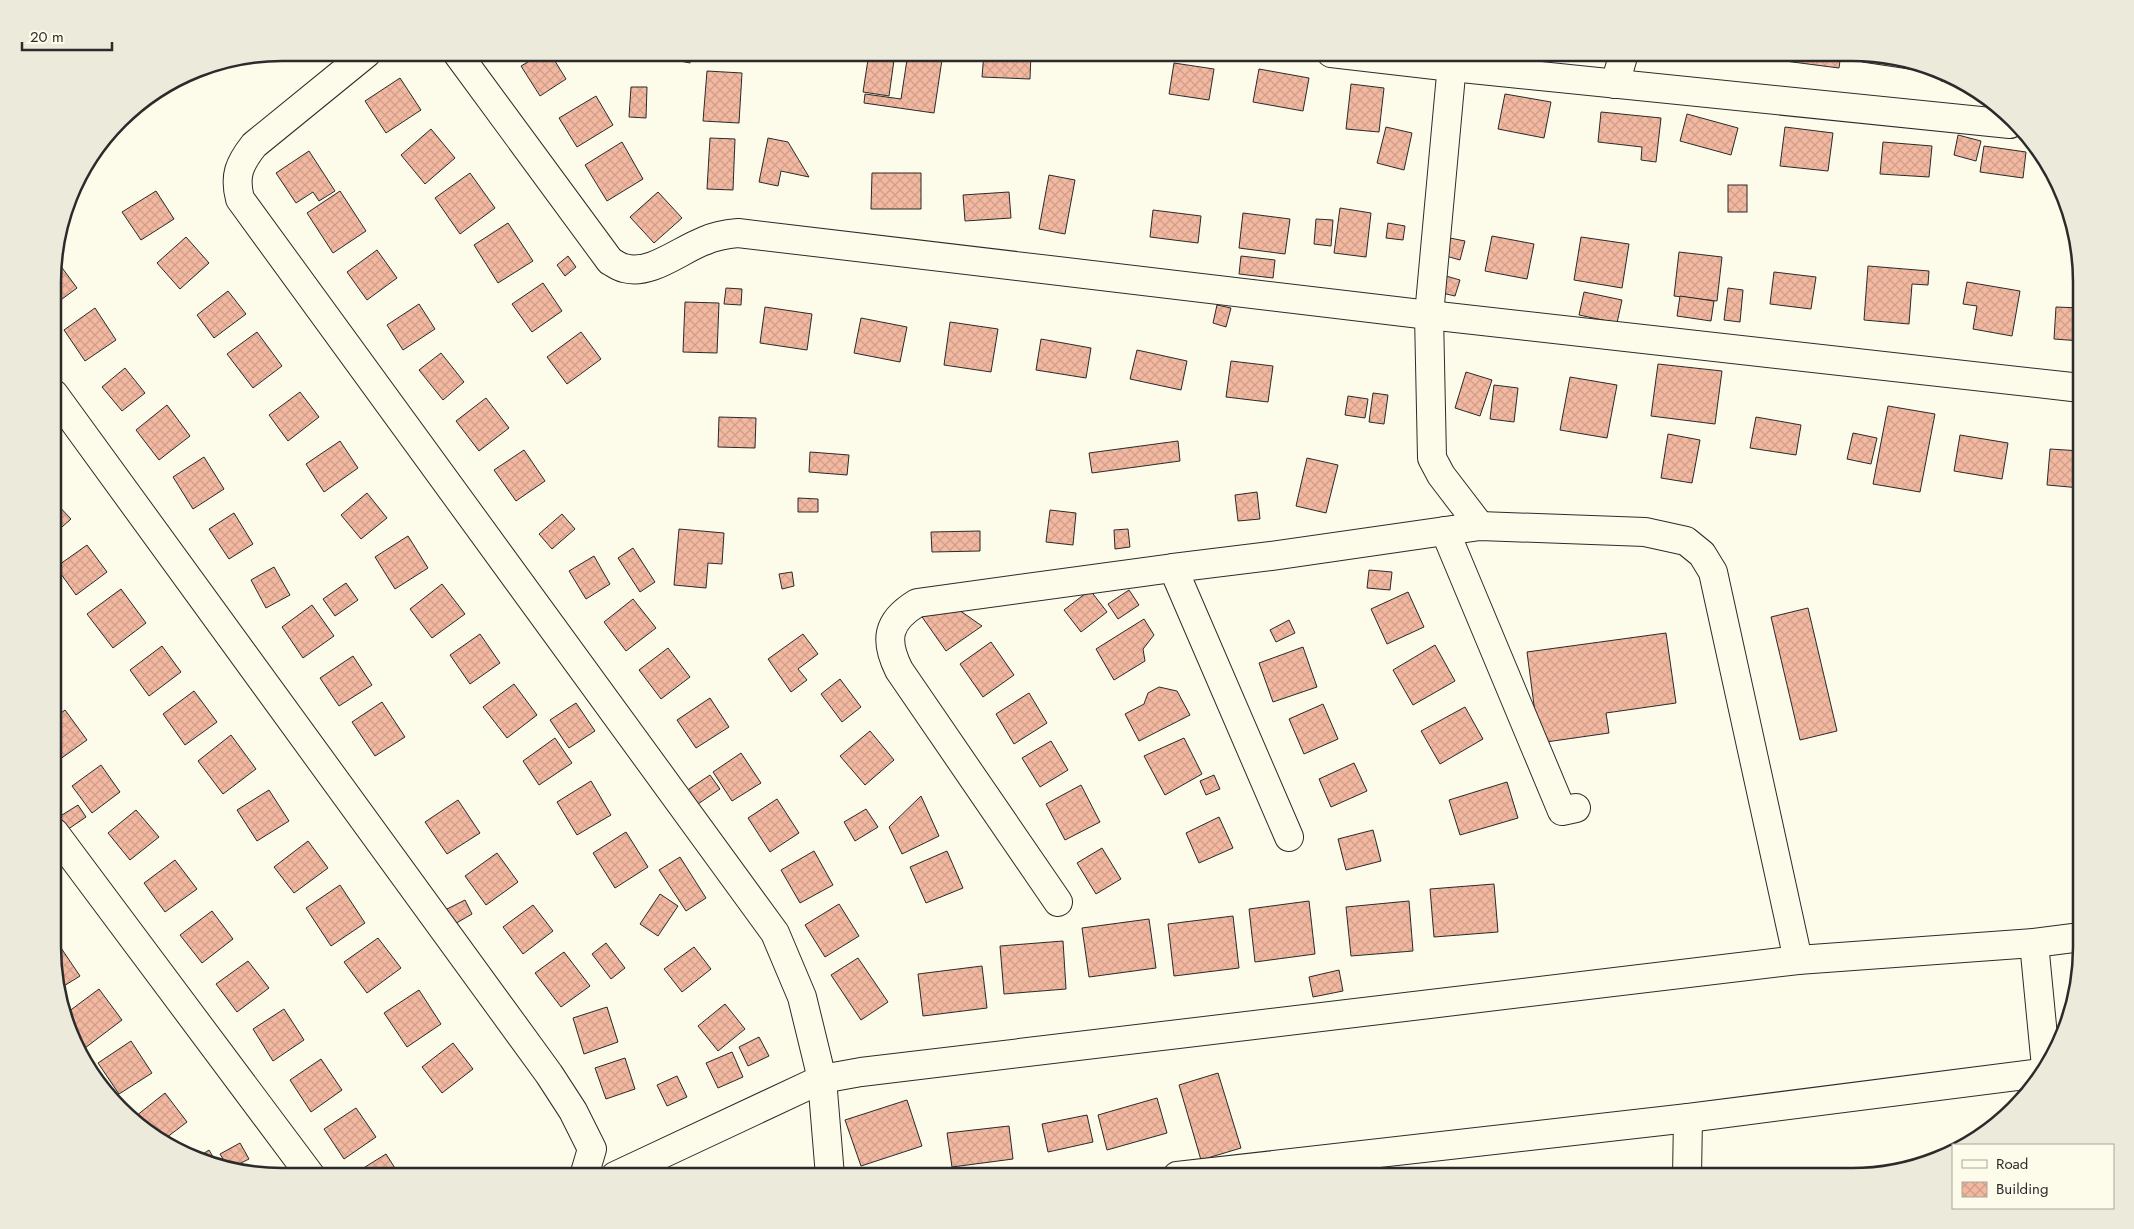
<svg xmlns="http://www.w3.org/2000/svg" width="2134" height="1229" viewBox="0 0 2134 1229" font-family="Jost,sans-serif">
<defs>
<pattern id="building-cross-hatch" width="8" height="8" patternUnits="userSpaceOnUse" patternTransform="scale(1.25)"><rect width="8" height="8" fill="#f2b8a0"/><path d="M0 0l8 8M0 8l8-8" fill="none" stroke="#d09e8a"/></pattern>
</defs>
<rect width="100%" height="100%" fill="#fdfbea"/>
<g fill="url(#building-cross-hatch)" stroke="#2b2b2b">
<path d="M543,53H550L566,79L540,96L521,66Z"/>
<path d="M671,53H692L690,63L670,59Z"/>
<path d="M869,53H895L889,96L863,92Z"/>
<path d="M908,53H943L934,113L864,103L865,94L901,99Z"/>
<path d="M984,53H1031L1030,79L982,77Z"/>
<path d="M1779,53H1841L1839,68L1777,60Z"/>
<path d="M1863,54L1911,60L1923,65L1922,71L1862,62Z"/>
<path d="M1174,63L1214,69L1209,100L1169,94Z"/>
<path d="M1259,69L1309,78L1303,111L1253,102Z"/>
<path d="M707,71L742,73L739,123L703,121Z"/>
<path d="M1942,73L1966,83L1967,84L1941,81Z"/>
<path d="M400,78L421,110L386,133L365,101Z"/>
<path d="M1351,84L1384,88L1379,132L1346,129Z"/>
<path d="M631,87H647L646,118L629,117Z"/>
<path d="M1505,94L1551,102L1544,138L1498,129Z"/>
<path d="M596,96L613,125L577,147L559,118Z"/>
<path d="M1601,112L1661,118L1656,162L1641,160L1642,147L1598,142Z"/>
<path d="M1687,114L1738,128L1731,155L1680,141Z"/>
<path d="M1386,127L1412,133L1404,170L1377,163Z"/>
<path d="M1785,127L1833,133L1828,171L1780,166Z"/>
<path d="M431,129L455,158L425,184L401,155Z"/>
<path d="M1958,135L1981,141L1976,161L1954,155Z"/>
<path d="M710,138L735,139L733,190L707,189Z"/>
<path d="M768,138L788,142L809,177L781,171L778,186L759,182Z"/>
<path d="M622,142L643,179L607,201L585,165Z"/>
<path d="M1883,142L1932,146L1929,177L1880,174Z"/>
<path d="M1984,146L2026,152L2023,178L1980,172Z"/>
<path d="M309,151L335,191L319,201L313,192L296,203L276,173Z"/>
<path d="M470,173L495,208L460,234L435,198Z"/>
<path d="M872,173H921V209H871Z"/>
<path d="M1049,175L1075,180L1065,234L1039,229Z"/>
<rect x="1728" y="185" width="19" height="27"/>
<path d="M156,191L174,219L141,240L122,212Z"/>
<path d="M340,191L366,231L333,253L307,213Z"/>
<path d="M658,192L682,218L654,243L630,217Z"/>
<path d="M1009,192L1011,218L965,221L963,195Z"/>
<path d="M1340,208L1371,213L1366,257L1334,253Z"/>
<path d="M1153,210L1201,216L1198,243L1150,237Z"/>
<path d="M1243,213L1290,219L1285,254L1239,248Z"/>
<path d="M1316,219L1333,220L1331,246L1314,244Z"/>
<path d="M508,223L533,261L498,283L474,245Z"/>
<path d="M1388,223L1405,226L1403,240L1386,238Z"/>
<path d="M1492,236L1534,244L1527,279L1485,271Z"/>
<path d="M186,237L209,263L180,289L157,263Z"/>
<path d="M1581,237L1629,244L1622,288L1574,280Z"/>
<path d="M1450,238L1465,241L1460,260L1446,256Z"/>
<path d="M377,250L397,278L367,300L347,272Z"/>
<path d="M1679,252L1722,257L1717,301L1674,296Z"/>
<path d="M568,256L576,267L565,276L557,265Z"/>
<path d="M1241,256L1275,260L1273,278L1239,274Z"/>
<path d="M60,265L77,288L54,305V268Z"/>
<path d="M1868,266L1929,271L1928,285L1912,284L1909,324L1864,320Z"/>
<path d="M1774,272L1816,277L1811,309L1770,304Z"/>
<path d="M1446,276L1460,280L1455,296L1442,293Z"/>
<path d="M1967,282L2020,291L2012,336L1973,329L1977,306L1963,304Z"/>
<path d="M543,283L562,311L532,332L512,304Z"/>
<path d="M726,288L742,289L741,305L724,304Z"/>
<path d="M1728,288L1743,290L1740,322L1724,320Z"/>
<path d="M228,291L246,314L214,338L197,315Z"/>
<path d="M1584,292L1622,300L1617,323L1579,315Z"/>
<path d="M1680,296L1714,301L1711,321L1677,316Z"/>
<path d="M685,302L719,303L717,353L683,352Z"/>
<path d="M419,304L435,329L403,350L387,325Z"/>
<path d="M1217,305L1231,308L1226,327L1213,323Z"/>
<path d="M765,307L812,314L807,350L760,343Z"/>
<path d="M2056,307L2081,308V341L2054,339Z"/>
<path d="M95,308L116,340L85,361L64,330Z"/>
<path d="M861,318L907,327L900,362L854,353Z"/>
<path d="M950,322L998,329L991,372L944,365Z"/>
<path d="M257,332L282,366L253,388L227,354Z"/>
<path d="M581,332L601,359L567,384L547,357Z"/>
<path d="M1041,339L1091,348L1086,378L1036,370Z"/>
<path d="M1137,350L1187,361L1181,390L1130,379Z"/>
<path d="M441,353L464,382L443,400L419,370Z"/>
<path d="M1231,361L1273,366L1268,402L1226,397Z"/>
<path d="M1658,364L1722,371L1715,424L1651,416Z"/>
<path d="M125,368L145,393L122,411L102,387Z"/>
<path d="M1466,372L1492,380L1480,416L1455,408Z"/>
<path d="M1570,377L1617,385L1607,438L1560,430Z"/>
<path d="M1494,385L1518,388L1514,422L1490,419Z"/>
<path d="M300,392L319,417L288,441L269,415Z"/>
<path d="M1373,393L1388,395L1384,424L1369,422Z"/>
<path d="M1348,396L1368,399L1365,418L1345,415Z"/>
<path d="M486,398L509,428L479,451L456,421Z"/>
<path d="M167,405L190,436L159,460L136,430Z"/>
<path d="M1888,406L1935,414L1920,492L1873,484Z"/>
<path d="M719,417L756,418L755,448L718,447Z"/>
<path d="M1756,417L1801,425L1796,455L1750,448Z"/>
<path d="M1853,433L1877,438L1871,464L1847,459Z"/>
<path d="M1668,434L1700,440L1692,483L1661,478Z"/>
<path d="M1960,435L2008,443L2002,479L1954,471Z"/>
<path d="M340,441L358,468L324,492L306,464Z"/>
<path d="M1178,441L1180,461L1092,473L1089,453Z"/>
<path d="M2050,449L2081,451V488L2047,485Z"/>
<path d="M524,450L545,481L516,501L494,470Z"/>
<path d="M810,452L849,455L847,475L809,472Z"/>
<path d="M204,457L224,489L193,509L173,477Z"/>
<path d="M1307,458L1338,465L1326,513L1296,506Z"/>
<path d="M1257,492L1260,519L1238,521L1235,495Z"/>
<path d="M367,493L387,518L361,539L341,515Z"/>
<path d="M798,498L818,499V512H798Z"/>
<path d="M54,501L71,519L54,534Z"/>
<path d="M1050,510L1076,513L1073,545L1046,542Z"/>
<path d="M234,513L253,544L229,559L209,529Z"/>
<path d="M562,514L575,529L552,549L539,534Z"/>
<path d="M679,529L724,533L722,564L708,563L706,588L674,585Z"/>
<path d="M1128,529L1130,547L1115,549L1114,530Z"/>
<path d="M980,531V551L932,552L931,532Z"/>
<path d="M408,536L428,568L395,589L375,557Z"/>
<path d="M87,545L107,572L76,595L56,567Z"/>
<path d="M633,548L655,582L640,592L618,558Z"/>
<path d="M594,556L610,584L586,599L569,571Z"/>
<path d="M274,567L290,595L266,608L251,580Z"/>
<path d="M1369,570L1392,572L1390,590L1367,588Z"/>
<path d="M792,572L794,586L782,589L779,574Z"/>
<path d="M346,583L358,600L335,616L323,599Z"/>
<path d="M442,584L465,614L432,638L410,609Z"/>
<path d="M121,589L146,623L113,648L87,614Z"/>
<path d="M1090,590L1107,612L1081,632L1064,610Z"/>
<path d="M1129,590L1139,605L1118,619L1108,604Z"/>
<path d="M1408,592L1424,627L1387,644L1371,609Z"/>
<path d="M633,599L656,628L626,651L604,622Z"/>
<path d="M312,605L334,636L303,658L282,627Z"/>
<path d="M1808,608L1837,731L1800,740L1771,617Z"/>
<path d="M959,610L982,626L946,651L920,614Z"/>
<path d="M1144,619L1154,635L1143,649L1145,661L1114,680L1096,649Z"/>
<path d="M1289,620L1295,633L1276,642L1270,630Z"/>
<path d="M1666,633L1676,703L1606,713L1609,733L1539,743L1527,652Z"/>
<path d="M480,634L500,663L470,684L450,655Z"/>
<path d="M803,634L818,654L798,669L807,680L791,692L768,659Z"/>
<path d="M991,642L1014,675L983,697L960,664Z"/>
<path d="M1435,645L1455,681L1413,705L1393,670Z"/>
<path d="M162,646L181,672L149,696L130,670Z"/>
<path d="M1303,647L1317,687L1273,702L1259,663Z"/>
<path d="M668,648L690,677L661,699L639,670Z"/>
<path d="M353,656L372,685L339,706L320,678Z"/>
<path d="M840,679L861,707L842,722L821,694Z"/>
<path d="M514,684L537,715L507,738L483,707Z"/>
<path d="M1159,687L1177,691L1190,715L1139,741L1125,714L1144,704L1148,693Z"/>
<path d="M194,691L217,722L185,745L163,714Z"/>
<path d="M1029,693L1047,723L1014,744L996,714Z"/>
<path d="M710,698L729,727L696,748L677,720Z"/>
<path d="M382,702L405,737L375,756L352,722Z"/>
<path d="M576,703L595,731L569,748L550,720Z"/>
<path d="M1323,704L1338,739L1304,754L1289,719Z"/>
<path d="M1465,707L1483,739L1440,764L1421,731Z"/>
<path d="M65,710L87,740L56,762L54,718Z"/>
<path d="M870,731L894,760L865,785L840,756Z"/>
<path d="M231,735L256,769L223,794L198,761Z"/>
<path d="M555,738L572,763L539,785L523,761Z"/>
<path d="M1184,738L1202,774L1165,795L1144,756Z"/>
<path d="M1051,741L1068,770L1040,787L1022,758Z"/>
<path d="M741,753L761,783L732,801L713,772Z"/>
<path d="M1354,763L1367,791L1331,807L1319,779Z"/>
<path d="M101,765L120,792L92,813L72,786Z"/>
<path d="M710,775L720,789L695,806L686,791Z"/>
<path d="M1214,775L1220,789L1206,795L1200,781Z"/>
<path d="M591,781L611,815L577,835L557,802Z"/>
<path d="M1507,782L1518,818L1460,835L1449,800Z"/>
<path d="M1081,785L1100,822L1065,840L1046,804Z"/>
<path d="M269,790L289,821L257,841L237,810Z"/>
<path d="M921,796L939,836L902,854L889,827Z"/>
<path d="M777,799L799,833L770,852L748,818Z"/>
<path d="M458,800L480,833L447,854L425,822Z"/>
<path d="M78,805L86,817L61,834L54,820Z"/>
<path d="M866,809L878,827L855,841L844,822Z"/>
<path d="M136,810L159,837L130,860L108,833Z"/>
<path d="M1219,817L1233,848L1199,863L1186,833Z"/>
<path d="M1373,830L1381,861L1346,870L1338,839Z"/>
<path d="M626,832L648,867L615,888L593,853Z"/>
<path d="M308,841L328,868L294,893L274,867Z"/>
<path d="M1102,848L1121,879L1096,894L1077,863Z"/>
<path d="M814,851L833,885L800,903L781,870Z"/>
<path d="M947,851L963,888L926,903L910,867Z"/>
<path d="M497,853L518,882L486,905L465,876Z"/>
<path d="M680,857L706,898L686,911L659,870Z"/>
<path d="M175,860L197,889L165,912L144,883Z"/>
<path d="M1494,884L1498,932L1434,937L1430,889Z"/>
<path d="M340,885L365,923L331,946L306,908Z"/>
<path d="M660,894L678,906L658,936L640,924Z"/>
<path d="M465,900L472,914L453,925L445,910Z"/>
<path d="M1309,901L1315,954L1255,962L1249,909Z"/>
<path d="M1409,901L1413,951L1351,956L1346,907Z"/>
<path d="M839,904L859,936L825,957L805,925Z"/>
<path d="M533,905L553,931L523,954L503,927Z"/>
<path d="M212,911L233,939L202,963L180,935Z"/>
<path d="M1233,916L1239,968L1174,976L1168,924Z"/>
<path d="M1149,919L1156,968L1089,977L1082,928Z"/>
<path d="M378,938L401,968L367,993L344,962Z"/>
<path d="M1063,941L1066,989L1004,994L1000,946Z"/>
<path d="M606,943L625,968L611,979L592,954Z"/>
<path d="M59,945L80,976L59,989L54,976V948Z"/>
<path d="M694,947L711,969L682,992L664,969Z"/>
<path d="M564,952L590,986L561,1007L535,973Z"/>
<path d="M858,958L888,1002L861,1020L831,975Z"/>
<path d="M248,961L269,988L237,1012L216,984Z"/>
<path d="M982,966L987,1008L923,1016L918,974Z"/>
<path d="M1339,970L1343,991L1313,997L1309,977Z"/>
<path d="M99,989L122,1020L85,1048L78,1039L68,1012Z"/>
<path d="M419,990L441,1024L407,1047L384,1013Z"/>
<path d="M725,1004L745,1029L718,1051L698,1026Z"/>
<path d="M607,1007L618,1042L584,1054L573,1018Z"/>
<path d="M284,1009L304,1040L273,1061L253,1029Z"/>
<path d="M759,1037L769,1056L748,1066L739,1047Z"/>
<path d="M131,1041L152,1073L119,1094L98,1063Z"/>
<path d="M453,1043L473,1069L442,1093L422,1067Z"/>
<path d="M732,1052L743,1077L718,1088L706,1063Z"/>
<path d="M625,1058L635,1089L606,1099L595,1068Z"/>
<path d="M321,1059L342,1090L311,1112L290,1080Z"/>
<path d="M1218,1073L1241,1148L1201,1160L1179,1085Z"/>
<path d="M677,1076L687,1097L667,1106L657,1085Z"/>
<path d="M165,1093L187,1122L162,1141L136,1116Z"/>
<path d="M1157,1098L1167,1133L1107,1150L1098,1115Z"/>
<path d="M907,1100L922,1146L861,1166L845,1120Z"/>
<path d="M356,1108L376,1137L344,1159L324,1129Z"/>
<path d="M1087,1115L1093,1142L1048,1152L1042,1124Z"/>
<path d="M1009,1126L1013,1159L952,1167L947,1133Z"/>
<path d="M240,1143L249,1159L229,1169L220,1154Z"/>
<path d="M209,1150L219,1167L197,1158Z"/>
<path d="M386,1154L400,1176H360L357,1172Z"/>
</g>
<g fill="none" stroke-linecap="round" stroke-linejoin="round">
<g stroke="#2b2b2b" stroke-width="30">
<g id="minor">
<path d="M367,53L254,145C239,164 234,176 240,199L775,933L802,997L822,1079L830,1176"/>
<path d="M457,53L610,261C614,263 619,267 624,268C650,276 680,250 704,241C715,236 726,234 738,233L1429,315L2081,388"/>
<path d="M1331,53L1452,67L2010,124"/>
<path d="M1453,53L1429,315L1432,458L1441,475L1480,526"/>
<path d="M1615,84L1624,53"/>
<path d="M54,394L549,1074L573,1111L592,1149L584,1176"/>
<path d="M1445,531L1562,811L1576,808"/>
<path d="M54,832L311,1176"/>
<path d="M1289,837L1173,568L1271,556L1480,526L1645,532L1686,541L1702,554L1713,572L1798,960"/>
<path d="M1058,902L899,670C884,640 887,621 917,603L1173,568"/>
<path d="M2034,943L2046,1067"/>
<path d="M615,1176L822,1079L861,1072L1798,960L2034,943L2081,937"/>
<path d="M1177,1176L1688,1118L2040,1073"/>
<path d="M1687,1176L1688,1118"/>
</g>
</g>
<use href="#minor" stroke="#fdfbea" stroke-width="28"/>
</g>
<path d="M0 0H2134V1229H0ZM282 61H1852A221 221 0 0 1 2073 282V947A221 221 0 0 1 1852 1168H282A221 221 0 0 1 61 947V282A221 221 0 0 1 282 61Z" fill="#eceadb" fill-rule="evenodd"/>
<path fill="none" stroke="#2b2b2b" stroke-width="2.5" d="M282 61H1852A221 221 0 0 1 2073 282V947A221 221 0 0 1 1852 1168H282A221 221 0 0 1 61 947V282A221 221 0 0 1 282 61Z"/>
<rect x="1952" y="1144" width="162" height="65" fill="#fdfbea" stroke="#a9a89e"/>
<rect x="1962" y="1160" width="25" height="8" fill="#fdfbea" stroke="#a9a89e"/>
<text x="1996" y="1169" font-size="15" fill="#2b2b2b">Road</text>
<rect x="1962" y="1182" width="25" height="15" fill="url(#building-cross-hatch)" stroke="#a9a89e"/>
<text x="1996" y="1194" font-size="15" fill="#2b2b2b">Building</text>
<path d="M22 42v8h90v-8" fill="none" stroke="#2b2b2b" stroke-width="2.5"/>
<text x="30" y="42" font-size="15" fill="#2b2b2b" stroke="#fdfbea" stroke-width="4" paint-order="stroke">20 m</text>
</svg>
